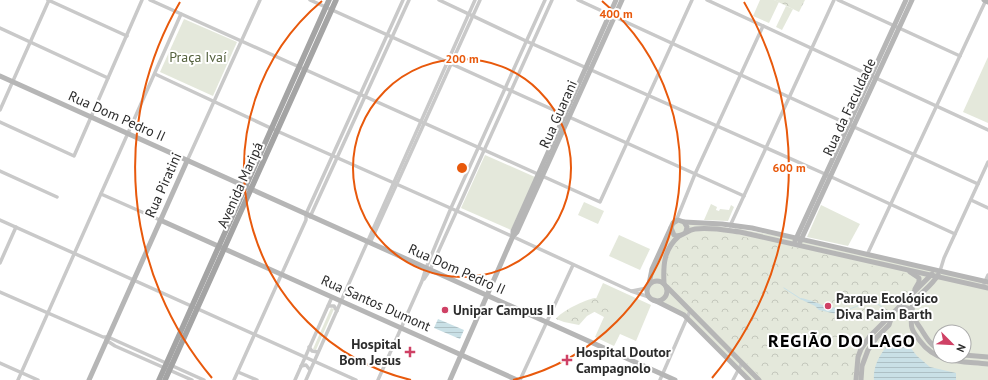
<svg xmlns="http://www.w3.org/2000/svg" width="988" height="380" viewBox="0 0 988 380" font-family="'PT Sans',sans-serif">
<defs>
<pattern id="forest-crowns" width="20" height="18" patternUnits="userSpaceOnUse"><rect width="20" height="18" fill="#e4e8db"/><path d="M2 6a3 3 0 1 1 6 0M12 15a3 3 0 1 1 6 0" fill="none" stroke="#c4c7bc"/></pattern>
<pattern id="water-rules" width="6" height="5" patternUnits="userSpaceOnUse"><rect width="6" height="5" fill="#c9e0e6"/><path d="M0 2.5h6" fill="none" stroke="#adc0c5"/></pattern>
</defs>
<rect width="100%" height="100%" fill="#fff"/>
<g fill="#e4e8db" fill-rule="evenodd">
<path d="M760,0H774L779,2L769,23L753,16Z"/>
<path d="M786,6L793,9L782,30L776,27Z"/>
<path d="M184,19L237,42L213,96L160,72Z"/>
<path d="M988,57V123L963,112Z"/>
<path d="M485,155L535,177L511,230L461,208Z"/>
<path d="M584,202L604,211L598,224L578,215Z"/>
<path d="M711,204L717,207L716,210L719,211L720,209L729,210L731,205L734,207L728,221L704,220Z"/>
<path d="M821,205L860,224L848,246L807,237Z"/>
<path d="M688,222L725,227L734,229L735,228L762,233L816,241L988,283V380H748L686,314L651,298L649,291L650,286L649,282L673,223ZM940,332H964V356H940Z"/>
<path d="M619,235L650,249L640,270L609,256Z"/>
<path d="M603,283L651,305L636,341L620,334L614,346L595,337L604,317L591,310Z"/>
<path d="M331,308L334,309L316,350L313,349Z"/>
</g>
<g fill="url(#forest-crowns)">
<path d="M774,0H805L799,12Z"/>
<path d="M701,232L731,235L772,242L906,274L910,282L908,292L870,331L861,344L855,360L853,380H764L684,302C680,298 675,293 672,288C656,261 675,238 701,232Z"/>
<path d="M595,298C602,300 608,304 610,312L609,314L596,311L587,316L579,325L564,322L556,319C560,312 586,299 595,298Z"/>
</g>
<g fill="url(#water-rules)">
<path d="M801,298C811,300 817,303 825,306C832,309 841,306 846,312L844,315H841L819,310L815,306L800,299Z"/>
<path d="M438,319L464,330L460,339L434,328Z"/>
<path d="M898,336L902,337L917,356L930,367L956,373V380H874C873,362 883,351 894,337Z"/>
</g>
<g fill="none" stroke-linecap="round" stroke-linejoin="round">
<g stroke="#c9e0e6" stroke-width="1">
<path d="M784,288L801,299"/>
<path d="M846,310C859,307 871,296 883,308"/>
</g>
<g stroke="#c9c9c9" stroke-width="3.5">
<path d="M48,0L127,36"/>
<path d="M150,0L600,202L692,0"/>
<path d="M310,0L744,196"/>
<path d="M439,0L526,41L825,174L955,234"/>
<path d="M578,0L978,184"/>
<path d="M707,0L988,130"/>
<path d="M838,0L960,56"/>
<path d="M0,28L108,78"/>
<path d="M155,74L277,131L457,211L631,291L649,297"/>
<path d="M0,110L49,0"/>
<path d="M0,122L74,156L142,0"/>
<path d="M187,161L260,0"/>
<path d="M0,171L57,197"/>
<path d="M101,194L160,220"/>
<path d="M971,200L988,208"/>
<path d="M310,217L409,0"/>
<path d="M0,220L356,380"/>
<path d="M676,221L695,174L763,26"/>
<path d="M730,226L834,0"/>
<path d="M370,243L480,0"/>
<path d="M867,255L986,0"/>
<path d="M0,263L16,227"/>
<path d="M940,271L944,258L988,162"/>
<path d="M424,279L430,270L552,0"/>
<path d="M984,284L988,275"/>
<path d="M632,291L647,288"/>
<path d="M0,292L103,337H108L204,380"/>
<path d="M328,306H334L337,311"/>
<path d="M106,340L115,346L192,380"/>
<path d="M309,347L312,351L318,352"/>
<path d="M0,363L38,380"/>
<path d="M301,366L306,365L310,370"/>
<path d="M238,372L257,380"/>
<path d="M18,380L181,14"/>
<path d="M234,380L306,220V214L403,0"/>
<path d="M295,380L332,297"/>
<path d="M306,380L475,0"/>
<path d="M378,380L422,281L426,268L451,208L545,0"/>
<path d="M520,380L573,265"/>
<path d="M660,380L690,311"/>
<path d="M733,380L742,363"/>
</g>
<g stroke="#b6b6b6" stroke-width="5">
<path d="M984,0L988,2"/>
<path d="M0,76L675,380"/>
<path d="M160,220L517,380"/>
<path d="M684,222L722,224L752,228L988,282"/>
<path d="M671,228L674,235C683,238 686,230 695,229C710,227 725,230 740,232L988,288"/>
<path d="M513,236L517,232L622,0"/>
<path d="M795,241L906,0"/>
<path d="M800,242L912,0"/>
<path d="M910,272L919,278V282L915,289"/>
<path d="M938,275C925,297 898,299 921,329C926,337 931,346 940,350"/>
<circle cx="657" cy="291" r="10"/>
<path d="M649,284L652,269L673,223L678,220L684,222L687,227L686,231"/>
<path d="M664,284C663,264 664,249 679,236"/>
<path d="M667,287L759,380"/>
<path d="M654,300L684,315L749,380"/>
<path d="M900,306L910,309C913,315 910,322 912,328C913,332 917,337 920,341C937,364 962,361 988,364"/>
<path d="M964,355L988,357"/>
<path d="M89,380L187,161"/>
<path d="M450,380L513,236V231L616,0"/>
<path d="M856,380L858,357L861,349L870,336L932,274"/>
<path d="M861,380L862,366L868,350L877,337L889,325L893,313"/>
</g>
<g stroke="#a4a4a4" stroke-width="5.5">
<path d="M159,380L329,0"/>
<path d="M165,380L336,0"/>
</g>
</g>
<g fill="none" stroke="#e8590c" stroke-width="2">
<circle cx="462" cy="168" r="109"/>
<path d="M411 380A218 218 0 0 1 322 1M602 1A218 218 0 0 1 513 380"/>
<path d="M212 378A327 327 0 0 1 180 2M744 2A327 327 0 0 1 712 378"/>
</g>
<g fill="#cf4165" stroke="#fff" stroke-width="1.5">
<circle cx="828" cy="306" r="4"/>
<circle cx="445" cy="310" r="4"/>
<path d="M408 346h4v4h4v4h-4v4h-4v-4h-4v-4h4z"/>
<path d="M565 354h4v4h4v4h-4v4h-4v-4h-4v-4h4z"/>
</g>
<g text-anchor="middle" stroke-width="4" stroke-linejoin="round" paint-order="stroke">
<g font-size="14" fill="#55623f" stroke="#fff">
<text x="198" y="62">Praça Ivaí</text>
</g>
<g font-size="14" fill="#2c2c2c" stroke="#fff">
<text transform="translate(849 107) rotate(-65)" y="5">Rua da Faculdade</text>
<text transform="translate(558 114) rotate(-66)" y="5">Rua Guarani</text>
<text transform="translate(117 116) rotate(24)" y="5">Rua Dom Pedro II</text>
<text transform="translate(163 185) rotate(-66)" y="5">Rua Piratini</text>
<text transform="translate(240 185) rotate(-66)" y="5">Avenida Maripá</text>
<text transform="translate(457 269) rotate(24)" y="5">Rua Dom Pedro II</text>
<text transform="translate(376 303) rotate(24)" y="5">Rua Santos Dumont</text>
</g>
<g font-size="14" font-weight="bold" fill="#2c2c2c" stroke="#fff" text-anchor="start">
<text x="836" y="303">Parque Ecológico<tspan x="836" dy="16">Diva Paim Barth</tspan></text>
<text x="453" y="315">Unipar Campus II</text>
<text x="401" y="349" text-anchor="end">Hospital<tspan x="401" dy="16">Bom Jesus</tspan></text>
<text x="576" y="357">Hospital Doutor<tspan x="576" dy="16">Campagnolo</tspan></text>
</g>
<g font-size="18" font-weight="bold" letter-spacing="1" fill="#000" stroke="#fff">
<text x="842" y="347">REGIÃO DO LAGO</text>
</g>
</g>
<circle cx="462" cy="168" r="6" fill="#e8590c" stroke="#fff" stroke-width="2"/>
<g font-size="12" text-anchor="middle" font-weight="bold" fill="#e8590c" stroke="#fff" stroke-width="4" stroke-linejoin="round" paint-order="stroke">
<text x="616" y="18">400 m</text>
<text x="462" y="63">200 m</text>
<text x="789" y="172">600 m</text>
</g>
<g transform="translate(952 344) rotate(114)"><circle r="19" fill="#ffffff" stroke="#ababab"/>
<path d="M0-3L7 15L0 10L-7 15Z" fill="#cf4165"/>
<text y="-6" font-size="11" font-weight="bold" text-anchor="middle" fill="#2c2c2c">N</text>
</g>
</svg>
